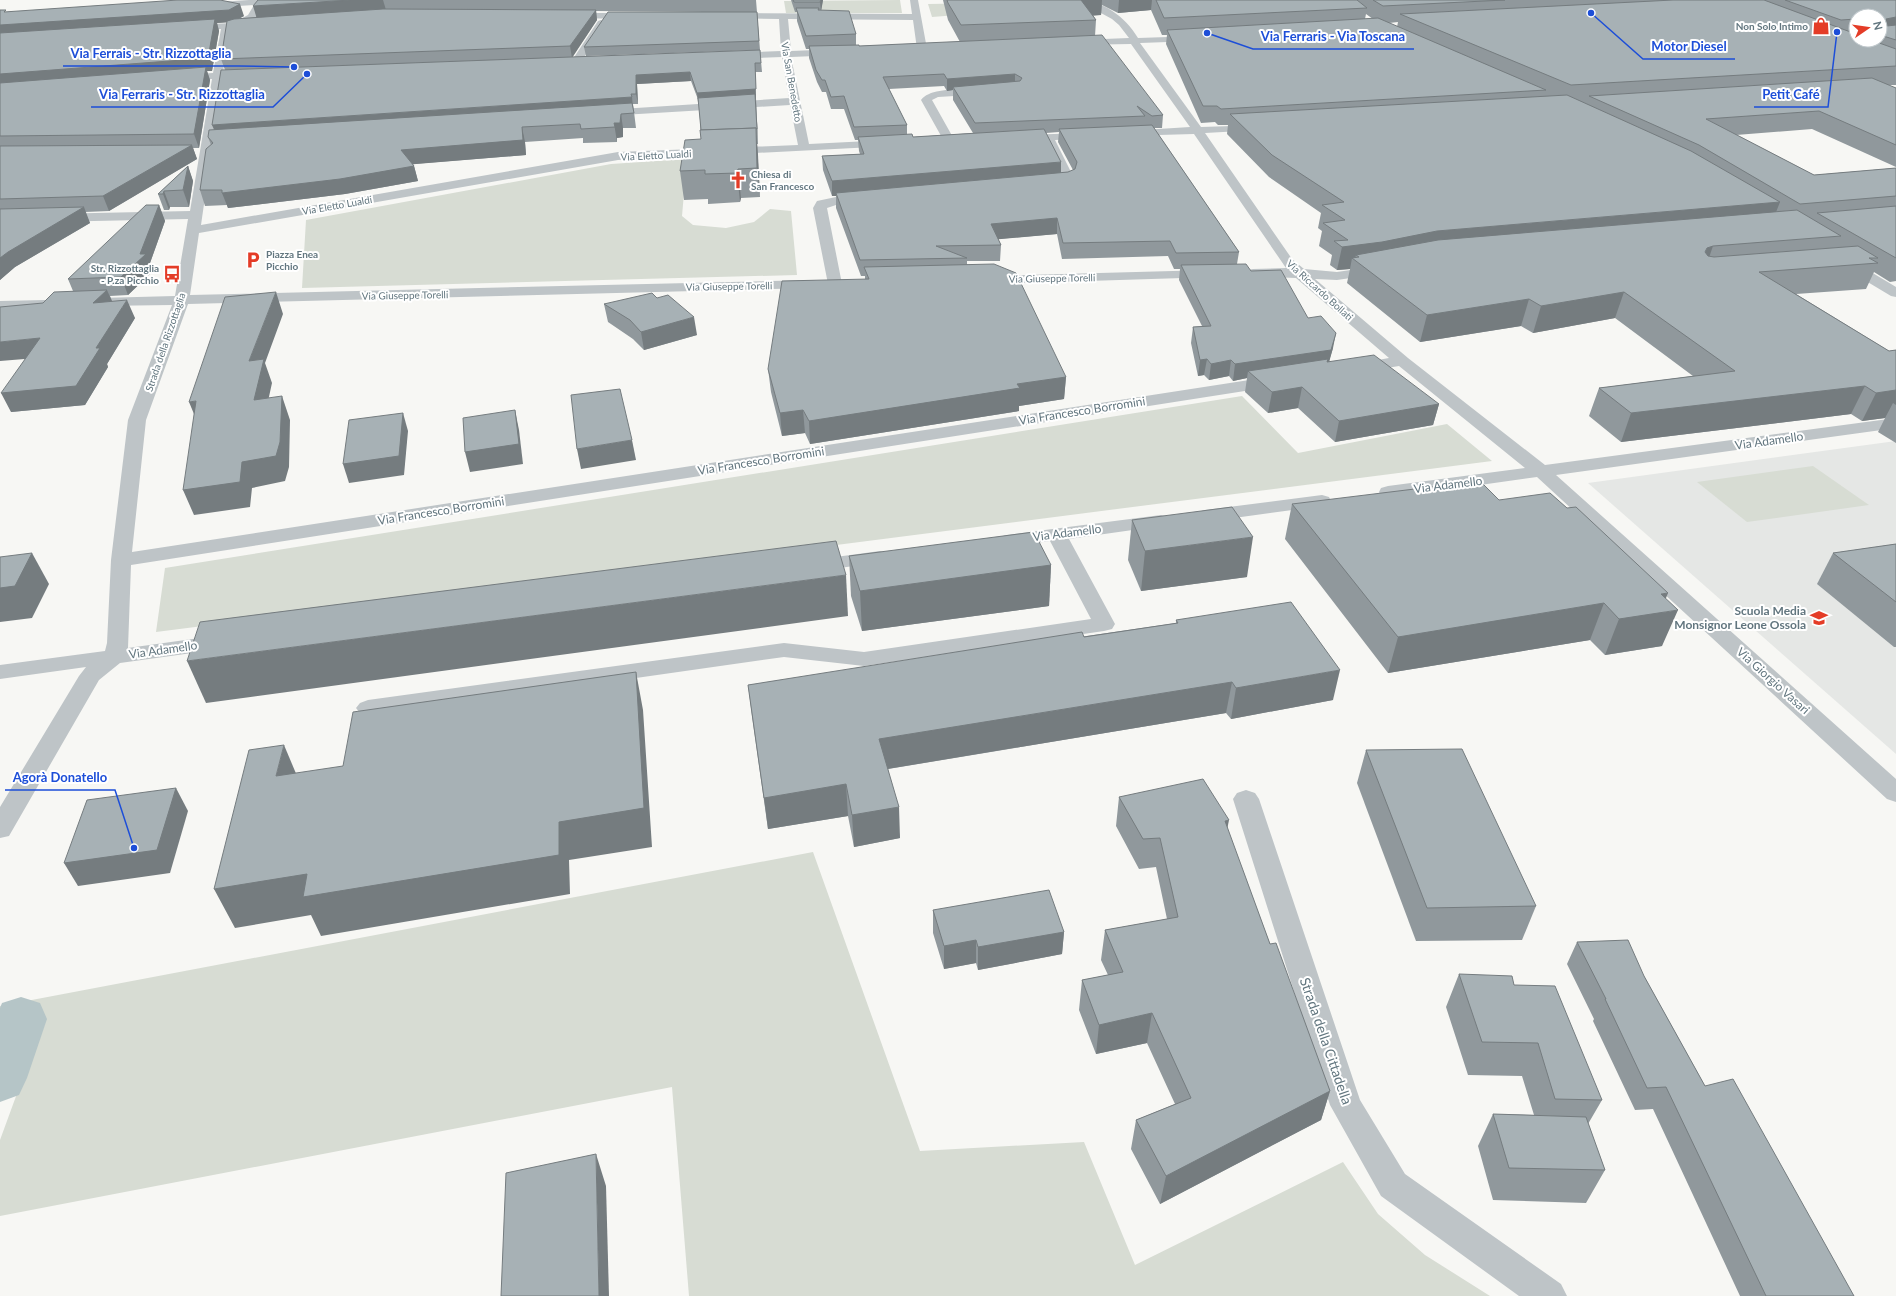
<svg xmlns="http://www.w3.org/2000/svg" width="1896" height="1296" viewBox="0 0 1896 1296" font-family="Lato,sans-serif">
<rect width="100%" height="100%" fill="#f7f7f4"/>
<path fill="#e5e7e5" d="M1896,441V754L1588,483Z"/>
<g fill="#d7dcd3">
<path d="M900,0L902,13H786L784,1Z"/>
<path d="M1053,0L1084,5L932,17L928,4L1051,2Z"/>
<path d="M687,159L682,216L693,225L726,228L754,222L770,209L791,211L797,275L302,288L306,220L611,164Z"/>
<path d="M1242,396L1298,453L1447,424L1492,461L156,632L165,568Z"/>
<path d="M1813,466L1869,505L1747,522L1697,482Z"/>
<path d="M813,852L920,1151L1084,1142L1135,1265L1343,1162L1378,1214L1425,1255L1490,1296H689L672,1087L0,1216V1140L30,1058L0,1063V1006Z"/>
</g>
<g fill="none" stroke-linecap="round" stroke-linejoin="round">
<path fill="#b5c5c7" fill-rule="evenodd" d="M21,997L40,1003L47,1019L27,1078L19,1095L0,1102V1008L2,1003Z"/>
<g fill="#bec4c7" fill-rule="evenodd">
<path d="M249,0H265L255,19L250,22L256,21L261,24C255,29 238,27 229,31L223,72L250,71L255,74L250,77L222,79L201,225L618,152L798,145L790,105L605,116L599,113L605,110L789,98L782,57L730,59L725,56L730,53L781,51L779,19L725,18L723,16L725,14L728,13L912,14L910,0H918L927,49L922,52L917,49L913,20L788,19L791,51L840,49L845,52L840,55L791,57L809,144L889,140L895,144L893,146L618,160L199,233L190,295L812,280L817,281L819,284L817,287L812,288L188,304L146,420L132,552L1276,376L1282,377L1284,381L1282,385L1276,386L131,565L128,648L221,635L229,637L232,642L229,647L221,649L120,663L99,680L9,836L0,838V807L79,676L86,667L0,679V665L105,651L107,643L111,560L128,420L172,305L99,306L94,305L92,302L94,299L99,298L175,296L188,219L0,223V215L190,211L212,79L179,81L174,78L179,75L213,73L221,29L188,31L183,28L188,25L233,23L248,15L254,5L207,8L204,7V3Z"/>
<path d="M1077,0C1102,0 1125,16 1138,38L1198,36L1200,38L1195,41L1140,43L1201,127L1263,125L1265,127L1263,129L1259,130L1205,133L1292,259L1304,269L1337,272L1378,266L1383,267L1385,270L1383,273L1378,274L1337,280L1315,279L1408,358L1545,465L1896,418V428L1556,475L1896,779V802L1887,799L1537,477L1388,498L1381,496L1379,492L1381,488L1388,486L1525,468L1399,366L1356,373L1350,371L1348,368L1350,365L1389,358L1296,278L1248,276L1246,273L1248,270L1253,269L1286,268L1194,134L1123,136L1121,134L1127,131L1190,127L1131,44L1075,45L1073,43L1075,41L1078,40L1129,38L1119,25L1112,19Z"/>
<path d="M568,13H635L640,16L635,19L565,18L563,16L565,14Z"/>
<path d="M601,20L606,23L581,62L576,65L572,64L571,62L598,21Z"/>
<path d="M983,89L987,90L988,92L987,94L938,97L932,100L955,141L949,144L945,143L921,100C931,86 966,90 983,89Z"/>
<path d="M1089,133L1093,134L1095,136L1093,138L1055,140L1075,180C1071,186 1051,187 1044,186L1042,183L1044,180L1062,177L1044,141H1019L1013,138L1019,135Z"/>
<path d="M867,194L872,195L873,198L872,201L836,205L827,208L842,284L840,287H830L828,284L813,208L817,201L836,197Z"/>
<path d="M1846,259L1851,260L1896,287V297L1891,296L1841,266L1839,263L1841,260Z"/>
<path d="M1210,270L1215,271L1217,274L1215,277L989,284L984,283L982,280L984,277L989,276Z"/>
<path d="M45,300L50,301L52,304L50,307L0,311V301Z"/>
<path d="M1322,495L1329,497L1331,501L1329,505L1205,522L1198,520L1195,516L1198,512L1205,510Z"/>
<path d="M1161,515L1168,517L1171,521L1168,525L1069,539L1115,624L1112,629L1104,631L864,666L784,657L368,716L360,713L356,708L360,703L368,700L784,643L864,652L1091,619L1050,541L1007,547L1000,545L997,541L1000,537L1007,535Z"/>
<path d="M880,551L887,553L890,557L887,561L813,572L806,570L803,566L806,562L813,560Z"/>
<path d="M1246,790L1255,793L1259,799L1360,1100L1405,1174L1561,1284L1567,1296H1519L1381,1196L1330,1105L1233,799L1237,793Z"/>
</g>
</g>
<g fill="#90989c" fill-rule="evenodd">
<path d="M258,0H756L760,50L586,56L584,47L704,12L596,11L597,20L572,57L760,50L762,72H755L756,99L758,144H757L760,197L741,198L740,202L708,204V199L684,200L680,171L701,139L699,102L691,81L637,84L638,104H633L636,128H623V137L617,138V142L583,143V138L525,142L526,155L413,164L414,166L418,181L345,194L228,208L227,205L205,206L200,190L211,145L208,137L214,130L225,70L221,59L227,22L217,23L219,31L212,71H207L210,80L199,148H193L197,159L109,211L85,212L90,223L15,267L0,280V10L6,12L244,16L238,19L256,17Z"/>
<path d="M791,0H823L821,10L856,34V45L859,46L960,42L948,20L943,0H1896V85H1888L1896,88V167L1812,129L1736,135L1814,175L1896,168V281L1890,282L1874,272L1866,289L1796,294L1889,351L1896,350V443L1878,432L1885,418L1862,421L1851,414L1621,442L1589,416L1599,388L1693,376L1615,318L1533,333L1521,326L1420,342L1347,283L1350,269L1337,270L1330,265L1332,255L1319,246L1322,231L1318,228L1321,213L1269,177L1227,134L1228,125H1218L1215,122L1201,123L1166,44L1167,35H1162L1151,10L1118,13L1102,5L1101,15H1093L1096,20L1095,36L1163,115L1162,128H1154L1239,252L1237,264L1251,271L1308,318L1333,348L1329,361L1439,404L1433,425L1335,442L1298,408L1268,413L1245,392L1247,378L1233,381L1229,376L1209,380L1204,375L1198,376L1191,343L1193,327L1202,326L1179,280L1180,269H1174L1168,256L1062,259L1057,234L998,239L1001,245L1000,261H967V264L1066,377L1064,399L1019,406V411L810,444L805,433L782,436L771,392L768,369L865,279V276H861L836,208V196H832L823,170L822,156L860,154L859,151L858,140H855L844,109H831L826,92H822L817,82L809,58V49H806L797,21V12H795ZM1366,14L1373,19H1365ZM1856,16H1880V40H1856ZM1398,22L1397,27L1389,23ZM944,86L947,91L953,90V100L973,133L913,137L907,135V125L889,89ZM1059,132L1058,142L1073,170L1068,172L1061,173L1046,133Z"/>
<path d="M188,166L193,181L189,207H170L169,210H164L158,194Z"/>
<path d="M159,205L165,221L150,263L153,271L128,295L110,296L112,301L135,318L107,364L108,367L85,405L11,412L25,359L43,303L73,291L68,279Z"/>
<path d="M657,298L697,335L644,350L633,339L608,322L604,304Z"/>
<path d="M1499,500L1666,599L1662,646L1605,655L1590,640L1388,673L1285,539L1292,504Z"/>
<path d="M1132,520L1247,577L1141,591L1128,560Z"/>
<path d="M1896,544V647H1894L1817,584L1833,553Z"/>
<path d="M849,556L1051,565L1049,606L862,631L851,596Z"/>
<path d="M1176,620L1333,700L1231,719L1226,713L888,769L900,838L854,847L848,816L768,829L752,716L748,685L1176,623Z"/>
<path d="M1366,750L1536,906L1522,940L1416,941L1357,783Z"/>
<path d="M1119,797L1227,829L1270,944L1330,1091L1321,1120L1160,1204L1131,1149L1136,1120L1175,1104L1147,1043L1096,1054L1079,1010L1082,980L1108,975L1101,960L1105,930L1167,919L1156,867L1139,869L1116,826Z"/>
<path d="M933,910L1064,932L1062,954L978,970L976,963L944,969L933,933Z"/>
<path d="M1577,942L1644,976L1705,1086L1854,1296H1740L1653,1109L1635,1110L1593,1021L1594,1019L1567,964Z"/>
<path d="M1459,974L1514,985L1602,1100L1588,1124L1605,1170L1586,1203L1493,1200L1478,1146L1493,1114L1534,1115L1522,1076L1468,1075L1446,1007Z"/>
</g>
<g fill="#757c7f">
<path d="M351,0H383L386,10L257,19L253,6Z"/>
<path d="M821,0H823L821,12L820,2Z"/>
<path d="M1080,0H1102L1101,15L1080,17Z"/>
<path d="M1119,0H1152L1151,10L1118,13Z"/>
<path d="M240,4L244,16L233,22L217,23L219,31L212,71H207L210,80L199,148L194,134L0,87V25Z"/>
<path d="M596,10L597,20L572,58L570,46Z"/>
<path d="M1896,17V34L1882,23L1886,19Z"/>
<path d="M755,63V72L756,99L758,144L757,129L756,99L698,102L697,93Z"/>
<path d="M690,72L691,81L637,84L638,104L636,94V75Z"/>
<path d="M1015,74V86L953,87V90L947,91V79Z"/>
<path d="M632,97L633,107L216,134L212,125Z"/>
<path d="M621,114L623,128V137L617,138V142L614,123Z"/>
<path d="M522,127L525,142L526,155L404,165L401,150Z"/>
<path d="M756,128L758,155L760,197L757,168Z"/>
<path d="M192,145L197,159L109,211L103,196Z"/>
<path d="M1061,162V177L836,193V196H832V181Z"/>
<path d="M188,166L193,181L189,207L183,190Z"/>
<path d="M414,166L418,181L345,194L228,208L222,193Z"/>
<path d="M738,169L741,198L740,202L737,173Z"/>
<path d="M164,191L170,207L169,210L163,194Z"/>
<path d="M1780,202L1771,225L1359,257L1356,255L1355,259L1352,258L1350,269L1337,270L1342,247L1437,231Z"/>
<path d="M159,205L165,221L150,263L153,271L128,295L121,277L140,254Z"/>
<path d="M84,207L90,223L15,267L0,280V258L8,252Z"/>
<path d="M1057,218V234L990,240L991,224Z"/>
<path d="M1713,246L1704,272L1696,278L1707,248Z"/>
<path d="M107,290L115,308L93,303Z"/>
<path d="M276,292L283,314L265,363L272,383L263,424L254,400L249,361Z"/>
<path d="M1624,292L1615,318L1533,333L1541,306Z"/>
<path d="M1529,299L1521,326L1420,342L1427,315Z"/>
<path d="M127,300L135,318L107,364L108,367L85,405L11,412L1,393L96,348Z"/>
<path d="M694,317L697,335L644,350L641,332Z"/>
<path d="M1336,333L1333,348L1328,366L1248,371L1247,378L1233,381L1235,364Z"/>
<path d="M40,338L49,357L0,361V342Z"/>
<path d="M1207,359L1204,375L1198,376L1200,360Z"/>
<path d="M1231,360L1229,376L1209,380L1211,364Z"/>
<path d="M1066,377L1064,399L1019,406V411L810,444L809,421L1017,384Z"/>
<path d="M1865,386L1851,414L1621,442L1631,413Z"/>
<path d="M1302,387L1298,408L1268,413L1272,392Z"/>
<path d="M1896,390V405L1893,403L1885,418L1862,421L1876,393Z"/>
<path d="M282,396L290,420L289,467L285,481L252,488L250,507L194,515L183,490Z"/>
<path d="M196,401L199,426L189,402Z"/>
<path d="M1439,404L1433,425L1335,442L1339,421Z"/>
<path d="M515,410L519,430L523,464L470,472L465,452Z"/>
<path d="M803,410L805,433L782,436L780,413Z"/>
<path d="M403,413L408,431L404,475L349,483L343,464Z"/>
<path d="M632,440L636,460L581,469L577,449Z"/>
<path d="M1253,537L1247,577L1141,591L1145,551Z"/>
<path d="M32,553L49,584L32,618L0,622V588Z"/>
<path d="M1051,565L1049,606L862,631L860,591Z"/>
<path d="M846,575L848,616L206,703L187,661Z"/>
<path d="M1668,593L1660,613L1678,610L1662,646L1605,655L1619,619L1661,594Z"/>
<path d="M1604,603L1590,640L1388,673L1398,637Z"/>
<path d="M1340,670L1333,700L1231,719L1236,688Z"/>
<path d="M636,672L643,710L652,847L569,860L570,894L321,936L311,915L235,928L214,889L559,822Z"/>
<path d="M1232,682L1226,713L881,770L879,739Z"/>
<path d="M284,745L300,783L276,776Z"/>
<path d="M846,784L848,816L768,829L764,798Z"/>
<path d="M176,788L188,811L170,873L78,886L64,863Z"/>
<path d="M899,807L900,838L854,847L852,815Z"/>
<path d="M1229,820L1223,850L1225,821Z"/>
<path d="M1064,932L1062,954L978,970V947Z"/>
<path d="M976,940V963L944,969V946Z"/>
<path d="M1152,1013L1147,1043L1096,1054L1099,1025Z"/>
<path d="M1330,1091L1321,1120L1160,1204L1166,1176Z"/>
<path d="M596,1154L606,1186L609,1296H599Z"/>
</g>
<g fill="#a7b1b5" stroke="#757c7f">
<path d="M178,0H220L240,4L229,10L0,25V10H6L4,12Z"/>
<path d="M258,0H351L253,6Z"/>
<path d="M793,0H821L820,2H794Z"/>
<path d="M947,0H1081L1096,20L961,25L948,3Z"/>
<path d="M1156,0H1357L1367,8L1164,18Z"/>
<path d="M1373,0H1505L1383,6Z"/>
<path d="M1673,0H1764L1856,34V40H1871L1896,49V66L1571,85L1400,14Z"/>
<path d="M1785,0H1896V17L1886,19V21L1882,23L1887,26L1896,25V40L1880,35V24L1882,23L1880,21V16H1856V19L1841,20Z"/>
<path d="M796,8H819L818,10L849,11L856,34L806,36Z"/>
<path d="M383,9L596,10L570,46L221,59L227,21L234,19Z"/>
<path d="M608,12H757L759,41L584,47Z"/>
<path d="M1378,18L1546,90L1221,109L1217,106H1203L1167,30Z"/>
<path d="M215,19L208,58L0,74V33Z"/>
<path d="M1102,35L1163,115L1152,116L1137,106L1145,116L975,123L953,87L1020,81L1022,78L1015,74L947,79L944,74L883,77L907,125L854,127L844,96L831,97L825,80H822L816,70L809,46L859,45V46Z"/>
<path d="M760,50L761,63H755L756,89L697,93L690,72L636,75V94H631L632,97L212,125L221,70Z"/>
<path d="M206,67L194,134L0,136V83Z"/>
<path d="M1872,78L1896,88V145L1819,111L1706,119L1814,175L1896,168V196L1800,204L1699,145L1589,96Z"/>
<path d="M755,94L757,129H756V128L701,130L698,98Z"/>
<path d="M1567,95L1691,151L1780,202L1437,231L1382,242L1342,247L1334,241L1348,240L1323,223L1345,220L1322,205L1344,202L1272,155L1230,114Z"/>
<path d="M632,103L634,113L621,114L620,123H614L615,127L581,129L580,124L522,127L523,140L401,150L414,166L340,179L222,193V190H200L206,149L213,143L208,137L209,130Z"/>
<path d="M1152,125L1239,252L1176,253L1170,241L1063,243L1057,218L991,224L1001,245L936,246L967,258L860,260L836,193L1068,172L1075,169L1077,162L1059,129Z"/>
<path d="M756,128L757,168L738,169L737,173L705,174V170L680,171L685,140L701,139L700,130Z"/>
<path d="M1044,129L1061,162L832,181L822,156L864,154L858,137L912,134L913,137Z"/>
<path d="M192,145L103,196L0,199V146Z"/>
<path d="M188,166L183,190L164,191L163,194H158Z"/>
<path d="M146,205H159L140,254H146L121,277L68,279Z"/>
<path d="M1896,206V258L1817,213Z"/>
<path d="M84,207L8,252L0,258V209Z"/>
<path d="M1797,210L1841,236L1713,246L1707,248L1705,252L1708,256L1714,257L1858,246L1878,258H1869L1878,263L1759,272L1889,351L1896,350V390L1876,393L1865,386L1631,413L1599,388L1735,371L1624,292L1541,306L1529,299L1427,315L1352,258L1359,257L1356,255L1438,240Z"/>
<path d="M994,264L1016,273L1066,377L1017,384L1020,388L809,421L803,410L780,413L768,369L782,281L869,279L864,267Z"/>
<path d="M1246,264L1251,271L1281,270L1308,318L1321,316L1336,333L1331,350L1235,364L1231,360L1211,364L1207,359L1200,360L1193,327L1211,326L1181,265Z"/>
<path d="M107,290L93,303L127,300L96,348H100L76,386L1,393L40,338L0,342V307L43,303L54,292Z"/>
<path d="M276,292L249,361L264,359L254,400L282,396L280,442L276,456L242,462L240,482L183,490L196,401L189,402L225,297Z"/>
<path d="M652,293L657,298L668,295L694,317L641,332L630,320L604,304Z"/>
<path d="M1374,355L1439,404L1339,421L1302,387L1272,392L1248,371L1328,359L1327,362Z"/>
<path d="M620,389L632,440L577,449L571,395Z"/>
<path d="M515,410L519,444L465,452L463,418Z"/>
<path d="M403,413L399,456L343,464L349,420Z"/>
<path d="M1480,481L1499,500L1550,493L1567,508L1576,507L1668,593L1661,594L1678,610L1619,619L1604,603L1398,637L1292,504Z"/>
<path d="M1232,507L1253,537L1145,551L1132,520Z"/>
<path d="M1034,532L1051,565L860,591L849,556Z"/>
<path d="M836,541L846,575L187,661L200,622Z"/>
<path d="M1896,544V602L1833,553Z"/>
<path d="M32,553L15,586L0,588V557Z"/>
<path d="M1291,602L1340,670L1236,688L1232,682L879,739L899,807L852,815L846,784L764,798L748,685L1082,632L1084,637L1178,623L1176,620Z"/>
<path d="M636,672L644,808L559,822V855L303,897L307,874L214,889L249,750L284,745L276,776L343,766L353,712Z"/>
<path d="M1462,749L1536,906L1427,908L1366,750Z"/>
<path d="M1203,779L1229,820L1225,821L1270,944L1276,943L1330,1091L1166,1176L1136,1120L1191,1098L1152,1013L1099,1025L1082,980L1123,972L1105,930L1178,917L1160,838L1143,839L1119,797Z"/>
<path d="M176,788L157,850L64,863L87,800Z"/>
<path d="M1049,890L1064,932L978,947L976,940L944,946L933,910Z"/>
<path d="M1628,940L1644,976L1705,1086L1733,1079L1854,1296H1766L1666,1087L1647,1088L1605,999H1606L1577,942Z"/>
<path d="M1459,974L1512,976L1514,985L1555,986L1602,1100L1555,1099L1538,1043L1482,1042Z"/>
<path d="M1493,1114L1586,1117L1605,1170L1509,1168Z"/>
<path d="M596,1154L599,1296H501L506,1173Z"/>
</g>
<defs>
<g id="shop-bare" transform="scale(1.38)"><path d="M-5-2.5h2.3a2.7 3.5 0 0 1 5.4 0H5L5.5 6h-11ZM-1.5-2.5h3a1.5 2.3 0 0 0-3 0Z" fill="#e43c27" stroke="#fff" stroke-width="2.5" paint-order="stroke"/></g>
<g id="church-bare" transform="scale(1.38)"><path d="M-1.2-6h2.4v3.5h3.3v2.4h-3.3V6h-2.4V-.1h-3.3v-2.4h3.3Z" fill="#e43c27" stroke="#fff" stroke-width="2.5" paint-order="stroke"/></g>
<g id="parking-bare" transform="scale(1.38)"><path d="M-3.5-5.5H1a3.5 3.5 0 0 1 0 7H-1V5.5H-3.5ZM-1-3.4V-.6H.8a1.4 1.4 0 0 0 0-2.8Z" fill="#e43c27" stroke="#fff" stroke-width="2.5" paint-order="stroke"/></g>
<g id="bus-bare" transform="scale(1.38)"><path d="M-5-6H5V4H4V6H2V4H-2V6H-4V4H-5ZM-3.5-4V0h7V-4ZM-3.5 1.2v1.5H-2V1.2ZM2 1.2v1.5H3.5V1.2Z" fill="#e43c27" stroke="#fff" stroke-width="2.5" paint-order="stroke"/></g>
<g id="school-bare" transform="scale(1.38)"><path d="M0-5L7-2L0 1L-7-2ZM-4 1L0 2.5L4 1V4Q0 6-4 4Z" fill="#e43c27" stroke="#fff" stroke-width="2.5" paint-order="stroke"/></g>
</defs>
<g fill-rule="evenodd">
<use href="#shop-bare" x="1821" y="26"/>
<use href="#church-bare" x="738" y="180"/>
<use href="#parking-bare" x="253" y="260"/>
<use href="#bus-bare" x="172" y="274"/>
<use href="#school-bare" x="1819" y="618"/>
</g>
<g text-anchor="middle" stroke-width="4" stroke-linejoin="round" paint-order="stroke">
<g font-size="10" font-weight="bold" fill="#62767f" stroke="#fff" text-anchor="end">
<text x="1808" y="30">Non Solo Intimo</text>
<text x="751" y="178" text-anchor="start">Chiesa di<tspan x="751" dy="12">San Francesco</tspan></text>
<text x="266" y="258" text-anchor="start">Piazza Enea<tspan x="266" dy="12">Picchio</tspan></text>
<text x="159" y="272">Str. Rizzottaglia<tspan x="159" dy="12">- P.za Picchio</tspan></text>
</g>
<g font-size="10" fill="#62767f" stroke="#fff">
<text transform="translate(792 82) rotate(80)" y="4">Via San Benedetto</text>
<text transform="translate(656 155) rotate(-3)" y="4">Via Eletto Lualdi</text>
<text transform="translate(337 205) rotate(-10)" y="4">Via Eletto Lualdi</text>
<text transform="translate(1052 278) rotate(-1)" y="4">Via Giuseppe Torelli</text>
<text transform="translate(729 286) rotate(-1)" y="4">Via Giuseppe Torelli</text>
<text transform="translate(1320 290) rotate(42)" y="4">Via Riccardo Bollati</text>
<text transform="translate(405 295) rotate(-1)" y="4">Via Giuseppe Torelli</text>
<text transform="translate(165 342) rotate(-71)" y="4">Strada della Rizzottaglia</text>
</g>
<g font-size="12" fill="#62767f" stroke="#fff">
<text transform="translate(1082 411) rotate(-9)" y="4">Via Francesco Borromini</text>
<text transform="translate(1769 441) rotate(-8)" y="4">Via Adamello</text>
<text transform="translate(761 461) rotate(-9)" y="4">Via Francesco Borromini</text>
<text transform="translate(1448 485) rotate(-7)" y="4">Via Adamello</text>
<text transform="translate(441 511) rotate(-9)" y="4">Via Francesco Borromini</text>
<text transform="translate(1067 533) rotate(-7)" y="4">Via Adamello</text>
<text transform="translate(163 650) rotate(-8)" y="4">Via Adamello</text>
<text transform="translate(1773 681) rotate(42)" y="4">Via Giorgio Vasari</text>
</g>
<g font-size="12" font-weight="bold" fill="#62767f" stroke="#fff" text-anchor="end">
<text x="1806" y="615">Scuola Media<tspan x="1806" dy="14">Monsignor Leone Ossola</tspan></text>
</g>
<g font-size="14" fill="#62767f" stroke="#fff">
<text transform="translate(1326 1041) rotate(71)" y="5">Strada della Cittadella</text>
</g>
</g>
<path fill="none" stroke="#1d4ed8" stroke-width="1.5" d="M1207 33L1253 49H1414M1591 13L1643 59H1735M294 67L239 66H63M307 74L273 107H91M1837 32L1828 107H1754M134 848L115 790H5"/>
<g fill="#1d4ed8" stroke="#fff" stroke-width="1.5">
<circle cx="1207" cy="33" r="4"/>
<circle cx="1591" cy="13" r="4"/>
<circle cx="294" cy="67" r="4"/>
<circle cx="307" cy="74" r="4"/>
<circle cx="1837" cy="32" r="4"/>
<circle cx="134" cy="848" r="4"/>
</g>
<g font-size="13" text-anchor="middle" font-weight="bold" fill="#1d4ed8" stroke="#fff" stroke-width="4" stroke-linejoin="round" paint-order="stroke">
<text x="1333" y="41">Via Ferraris - Via Toscana</text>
<text x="1689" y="51">Motor Diesel</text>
<text x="151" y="58">Via Ferrais - Str. Rizzottaglia</text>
<text x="182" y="99">Via Ferraris - Str. Rizzottaglia</text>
<text x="1791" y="99">Petit Café</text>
<text x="60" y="782">Agorà Donatello</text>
</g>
<g transform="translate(1868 28) rotate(77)"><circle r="19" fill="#ffffff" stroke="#c0c8cc"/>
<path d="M0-3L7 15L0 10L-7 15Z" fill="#e43c27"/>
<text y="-6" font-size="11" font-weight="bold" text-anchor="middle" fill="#62767f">N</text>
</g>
</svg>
